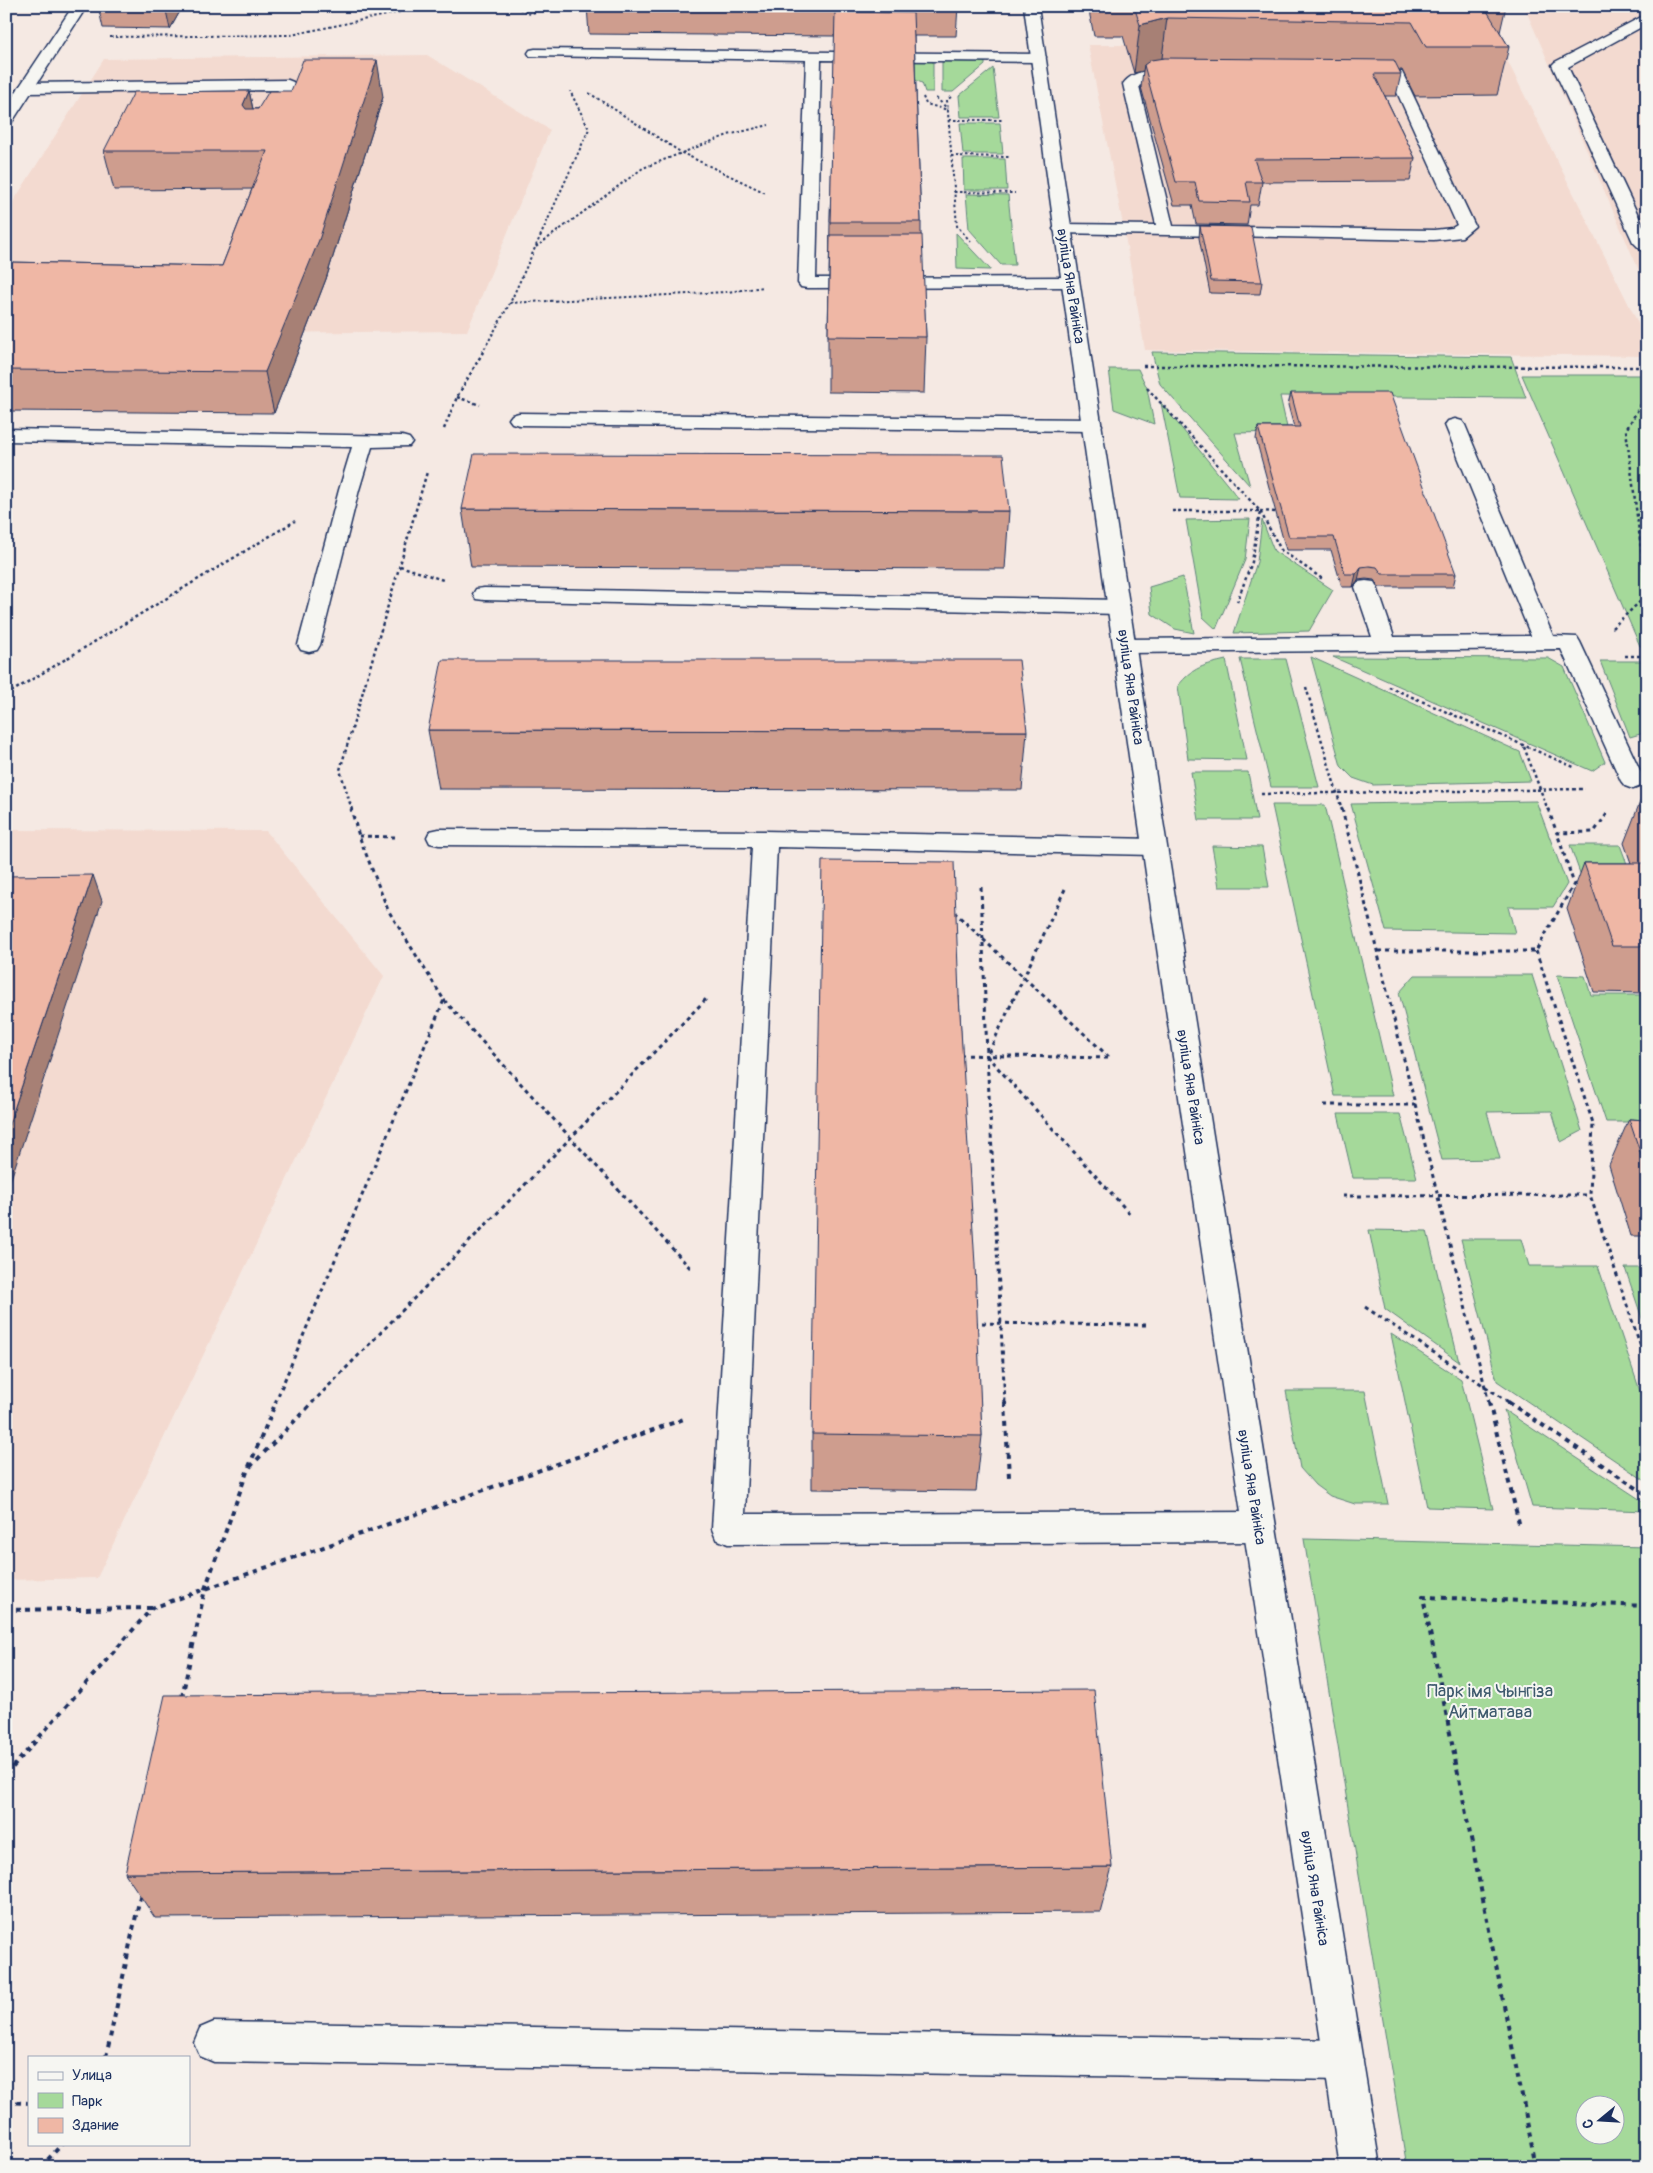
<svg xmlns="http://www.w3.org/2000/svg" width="1653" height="2173" viewBox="0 0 1653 2173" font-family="Pangolin,sans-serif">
<rect width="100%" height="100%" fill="#f5e9e3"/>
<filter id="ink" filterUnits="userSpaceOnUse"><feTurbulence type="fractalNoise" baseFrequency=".02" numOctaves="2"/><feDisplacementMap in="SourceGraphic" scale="10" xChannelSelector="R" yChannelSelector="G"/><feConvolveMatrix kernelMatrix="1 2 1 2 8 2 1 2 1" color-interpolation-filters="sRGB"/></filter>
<g filter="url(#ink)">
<g fill="#f3dad0">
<path d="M1524,6H1647V289Z"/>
<path d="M1088,45L1500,46L1647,341V356L1145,350L1124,230Z"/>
<path d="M427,55L550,130L467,331L6,335V213L104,59Z"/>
<path d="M6,830L266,831L384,976L97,1578L6,1580Z"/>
</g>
<g fill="#a5d99a" stroke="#60847c" fill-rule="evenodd">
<path d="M942,59H985V65L953,92H942Z"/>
<path d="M933,60V92H925L922,83L892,70L907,62Z"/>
<path d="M993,68L999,117H961L959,96Z"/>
<path d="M960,123H1000L1003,154H963Z"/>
<path d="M963,159H1005L1007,190H964Z"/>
<path d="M966,194L1008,195L1015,265H1001L969,229Z"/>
<path d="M956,233L990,269V270L957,269Z"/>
<path d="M1152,352L1511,357L1526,398L1280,396L1288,432L1235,433L1250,486L1160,384Z"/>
<path d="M1109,369H1138L1147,388L1154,424L1114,409Z"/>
<path d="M1522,375H1647V646H1640Z"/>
<path d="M1161,403L1239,499L1180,498Z"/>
<path d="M1250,519L1245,560L1216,629L1203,617L1186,520Z"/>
<path d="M1262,520L1274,551L1333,590L1309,631L1234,633L1257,562Z"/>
<path d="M1183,577L1194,633L1175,629L1152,614L1149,587Z"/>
<path d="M1311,657L1520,752L1531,781L1373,785L1353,778L1341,766Z"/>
<path d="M1333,657L1548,658L1564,667L1605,762L1592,771Z"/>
<path d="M1240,659H1286L1319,787H1271Z"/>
<path d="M1226,660L1247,760L1188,759L1178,686C1193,667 1204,665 1226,660Z"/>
<path d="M1600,661H1647V732L1630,737Z"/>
<path d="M1191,772H1248L1257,820H1199Z"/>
<path d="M1536,801L1567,884L1553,907H1508L1515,933L1386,931L1351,804Z"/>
<path d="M1272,805H1325L1393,1096H1335Z"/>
<path d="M1570,845H1620L1643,907H1592Z"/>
<path d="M1212,846L1262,847L1269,887H1219Z"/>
<path d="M1415,975H1532L1582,1131L1561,1142L1552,1111L1487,1112L1500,1159L1442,1160L1399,993Z"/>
<path d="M1557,975L1585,976L1591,995H1647V1122H1606Z"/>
<path d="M1338,1114H1400L1417,1178H1353Z"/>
<path d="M1369,1230L1427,1231L1459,1362L1385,1309Z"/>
<path d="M1461,1239H1521L1529,1266H1598L1647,1412V1482L1497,1381Z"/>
<path d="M1625,1268H1647V1333Z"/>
<path d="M1391,1334L1461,1379L1493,1509L1427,1507Z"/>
<path d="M1286,1391H1365L1388,1504H1355L1330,1496L1315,1485L1300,1468Z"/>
<path d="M1504,1410L1647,1504V1511L1532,1507Z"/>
<path d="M1304,1539L1647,1547V2167H1407ZM1586,2106H1616V2136H1586Z"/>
</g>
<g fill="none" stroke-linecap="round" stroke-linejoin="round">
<g stroke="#1b2f5e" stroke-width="3">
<g id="service">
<path d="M1647,14V24L1568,67L1647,234V251L1641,250L1633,242L1552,65L1555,62Z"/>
<path d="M535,49L1043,54L1046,57L1043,60L1038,62L821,60L816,278L1070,277L1076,278L1079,282L1076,286L1070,287L807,288L801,287L798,283L806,60L530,56L528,53L530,50Z"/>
<path d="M1180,68L1185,70L1188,73L1185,76L1154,79L1139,86L1173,226L1434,230L1452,228L1457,225L1391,79L1361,77L1358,74L1361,71L1366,69L1402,72L1475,226L1462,237L1434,240L1056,233L1053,229L1056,225L1062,224L1156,225L1123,84C1134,68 1163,68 1180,68Z"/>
<path d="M288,80L293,82L296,85L277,125L275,128H263L261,125L278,90L26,93L21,91L18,88L21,85L26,83Z"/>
<path d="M519,413L1092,419L1099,421L1102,425L1099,429L1092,431L519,425L512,423L509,419L512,415Z"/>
<path d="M1455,419L1462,421L1465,425L1553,636L1577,637L1580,642L1645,781L1641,786L1633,789L1625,786L1621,781L1561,649L1125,653L1117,651L1114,646L1117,641L1125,639L1372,637L1355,587L1358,582L1366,581L1374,582L1377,587L1394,637L1531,636L1445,425L1448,421Z"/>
<path d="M6,429L402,436L409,438L412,442L409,446L372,447L359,490L320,645L317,650L309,652L301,650L298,645L339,490L352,447L6,441Z"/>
<path d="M484,588L1119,600L1127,602L1130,607L1127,612L1119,614L484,600L476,599L473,594L476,589Z"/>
<path d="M439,829L765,831L1154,839L1163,841L1166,847L1163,853L1154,855L777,847L745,1514L1259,1512L1271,1517L1275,1527L1271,1537L1259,1542L728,1544L716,1539L712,1529L752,847L439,845L430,843L427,837L430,831Z"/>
<path d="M214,2022L1343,2040L1357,2046L1363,2060L1357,2074L1343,2080L214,2062L200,2056L194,2042L200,2028Z"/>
</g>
</g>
<g stroke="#1b2f5e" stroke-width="3">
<path id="minor" d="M73,6H87L14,119L12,122L6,124V107Z"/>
</g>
<g stroke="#1b2f5e" stroke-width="3">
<path id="tertiary" d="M1024,6H1038C1145,728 1263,1447 1380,2167H1340C1231,1447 1121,728 1024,6Z"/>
</g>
<g stroke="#1b2f5e" stroke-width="2" stroke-dasharray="2.5 2.5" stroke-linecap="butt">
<path d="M515,6L530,14"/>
<path d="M533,6L534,15"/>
<path d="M110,37L291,35L429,6"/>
<path d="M589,93L682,153L766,193"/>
<path d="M923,97L926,104L948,110"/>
<path d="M951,97L947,100L957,226L972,243"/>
<path d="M936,98L948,109"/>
<path d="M949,120H1004"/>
<path d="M951,156L1009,157"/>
<path d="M954,192L1015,193"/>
<path d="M536,247L643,168L728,135L769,125"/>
<path d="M510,303L727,292L764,287"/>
<path d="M482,353L510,303L589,129L570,91"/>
</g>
<g stroke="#1b2f5e" stroke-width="2.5" stroke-dasharray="3 3" stroke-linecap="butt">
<path d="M1143,366L1647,367"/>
<path d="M1147,388L1260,511L1281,550L1324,580"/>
<path d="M1647,394L1626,430L1647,594"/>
<path d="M457,397L480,405"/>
<path d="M444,429L457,397L483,352"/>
<path d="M1172,511H1260L1252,562L1237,602"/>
<path d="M1260,511L1276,512"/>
<path d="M400,566L443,580"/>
<path d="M1612,628L1647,595"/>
<path d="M1625,656H1647"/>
<path d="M1306,687L1342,810"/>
<path d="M1389,687L1576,768"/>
<path d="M6,695L295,521"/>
<path d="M1524,747L1548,810"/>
<path d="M1261,794L1585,789"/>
<path d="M352,810L340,770L427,472"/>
</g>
<g stroke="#1b2f5e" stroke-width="3" stroke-dasharray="4 4" stroke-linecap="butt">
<path d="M1342,809L1489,1403"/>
<path d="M1548,809L1557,833"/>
<path d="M359,836L395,837"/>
<path d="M981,887L987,1056L1005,1403"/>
<path d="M1065,889L987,1056L1131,1215"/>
<path d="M954,912L1110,1058"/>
<path d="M1378,951H1536L1574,884L1557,833L1594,832L1607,814"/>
<path d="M1536,951L1593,1123L1590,1195L1647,1365"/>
<path d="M444,1000L692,1270"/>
<path d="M960,1055L1109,1058"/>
<path d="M1324,1105H1416"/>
<path d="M1342,1196L1590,1195"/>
<path d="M1365,1307L1510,1403"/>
<path d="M974,1323L1146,1325"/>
<path d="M275,1403L444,1000L388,910L359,836L351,809"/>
<path d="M312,1403L707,998"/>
</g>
<g stroke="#1b2f5e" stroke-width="4" stroke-dasharray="5 5" stroke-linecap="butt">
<path d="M1005,1402L1009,1477"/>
<path d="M1489,1402L1520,1527"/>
<path d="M1508,1402L1647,1495"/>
<path d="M250,1467L313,1402"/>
<path d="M6,1610L151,1608"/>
<path d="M182,1697L205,1589L248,1469L276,1402"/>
<path d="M6,1775L152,1608L684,1419"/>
<path d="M106,2057L141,1892"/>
<path d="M6,2102L29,2103"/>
<path d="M41,2167L62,2144"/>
<path d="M1536,2167L1423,1597L1647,1606"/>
</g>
<use href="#service" fill="#f6f6f2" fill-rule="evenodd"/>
<use href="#minor" fill="#f6f6f2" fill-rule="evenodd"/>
<use href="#tertiary" fill="#f6f6f2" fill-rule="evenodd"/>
</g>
<g fill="#ce9d8e" stroke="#1b2f5e">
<path d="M98,6H183L170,29L103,28Z"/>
<path d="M587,6H958L956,36H914L921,222V235L926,337L924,393L828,392V336L830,222L835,36L589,34Z"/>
<path d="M1088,6H1506L1500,32L1509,47L1497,95L1415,96L1402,70H1399L1401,74L1396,96H1385L1415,158L1410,181L1262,182L1258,205H1250L1247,225L1196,224L1192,205H1174L1141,87L1143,71L1134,73L1123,36H1094Z"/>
<path d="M249,91L253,109L383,97L326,279L274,413L6,411V262L222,266L252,189L114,190L104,151Z"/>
<path d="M1200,226L1262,282L1260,294L1210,293L1199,238Z"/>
<path d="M1291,393L1456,574L1453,587H1379L1374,580L1366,579L1358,580L1353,587H1342L1331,550H1286L1256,439L1258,427H1294L1288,405Z"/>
<path d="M462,509L1009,511L1005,569L471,567Z"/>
<path d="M428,730L1027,731L1022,790L439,789Z"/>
<path d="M1647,793V993L1594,992L1567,909L1584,863H1631L1624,843L1642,797Z"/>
<path d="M959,996L982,1436L976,1491L812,1489V1434Z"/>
<path d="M1629,1119L1647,1120V1236H1631L1609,1165Z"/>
<path d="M1112,1867L1100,1912L155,1918L125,1873Z"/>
</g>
<g fill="#a78074" stroke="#1b2f5e">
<path d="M165,6H183L170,29Z"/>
<path d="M1167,18L1161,66L1144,65L1143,71L1134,73L1140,25Z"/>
<path d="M377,60L383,97L326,279L274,413L265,372Z"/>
<path d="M249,91L257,128L243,105Z"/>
<path d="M1361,567L1358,580L1353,587L1356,574Z"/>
<path d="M93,875L102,901L6,1194V1133Z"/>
</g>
<g fill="#efb7a5" stroke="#1b2f5e">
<path d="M1134,6H1484L1509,47H1426L1412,22L1167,18L1140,25Z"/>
<path d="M835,12L913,13L921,222H830Z"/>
<path d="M1164,58L1394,60L1401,74H1374L1415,158L1254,159L1262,182H1246L1250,202L1199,201L1195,182H1176L1144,65L1151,60Z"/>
<path d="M303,60H377L319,240L265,372L6,370V262L222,266L267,151H104L134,92L249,91L243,105L246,109H258L269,91H291Z"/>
<path d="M1200,226L1251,227L1262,282L1211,281Z"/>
<path d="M830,235H922L926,337L828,336Z"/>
<path d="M1291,393H1390L1456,574H1382L1377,567L1369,566L1361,567L1356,574H1345L1334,537H1289L1258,427H1300Z"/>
<path d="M474,454L1003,455L1009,511L462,509Z"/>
<path d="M442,660H1019L1027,731L428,730Z"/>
<path d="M1647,793V810L1642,797Z"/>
<path d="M822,861L954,862L959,996L975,1265L982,1436L812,1434Z"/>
<path d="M1584,863H1647V946H1612Z"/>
<path d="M93,875L6,1133V876Z"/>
<path d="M1629,1119L1647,1120V1173Z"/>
<path d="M1094,1690L1112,1867L125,1873L165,1695Z"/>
</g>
</g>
<g text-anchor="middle" stroke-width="4" stroke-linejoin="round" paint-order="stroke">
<g font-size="15" fill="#1b2f5e" stroke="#f6f6f2">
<text transform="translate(1071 286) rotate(81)" y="5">вуліца Яна Райніса</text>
<text transform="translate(1131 687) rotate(82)" y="5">вуліца Яна Райніса</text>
<text transform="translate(1191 1087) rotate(81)" y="5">вуліца Яна Райніса</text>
<text transform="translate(1252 1487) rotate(81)" y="5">вуліца Яна Райніса</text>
<text transform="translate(1315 1888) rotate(81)" y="5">вуліца Яна Райніса</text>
</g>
<g font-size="18" fill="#3e5a6d" stroke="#f6f6f2">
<text x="1490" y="1697">Парк імя Чынгіза<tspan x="1490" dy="21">Айтматава</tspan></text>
</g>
</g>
<rect width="1653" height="2173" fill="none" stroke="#f6f6f2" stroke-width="25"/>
<rect x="12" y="12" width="1628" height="2148" fill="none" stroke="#1b2f5e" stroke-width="2" filter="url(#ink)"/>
<rect x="28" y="2056" width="162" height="90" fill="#f6f6f2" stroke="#9ea6b7"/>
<rect x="38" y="2072" width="25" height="8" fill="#f6f6f2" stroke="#9ea6b7"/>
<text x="72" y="2080" font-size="15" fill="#1b2f5e">Улица</text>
<rect x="38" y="2093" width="25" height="15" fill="#a5d99a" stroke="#9ea6b7"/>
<text x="72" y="2106" font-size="15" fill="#1b2f5e">Парк</text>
<rect x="38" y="2118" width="25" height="15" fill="#efb7a5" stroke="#9ea6b7"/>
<text x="72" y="2130" font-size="15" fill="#1b2f5e">Здание</text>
<g transform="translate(1600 2120) rotate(252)"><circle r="24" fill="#f6f6f2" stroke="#9ea6b7"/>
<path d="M0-4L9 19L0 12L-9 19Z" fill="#1b2f5e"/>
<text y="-8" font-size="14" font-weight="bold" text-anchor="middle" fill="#1b2f5e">С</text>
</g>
</svg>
